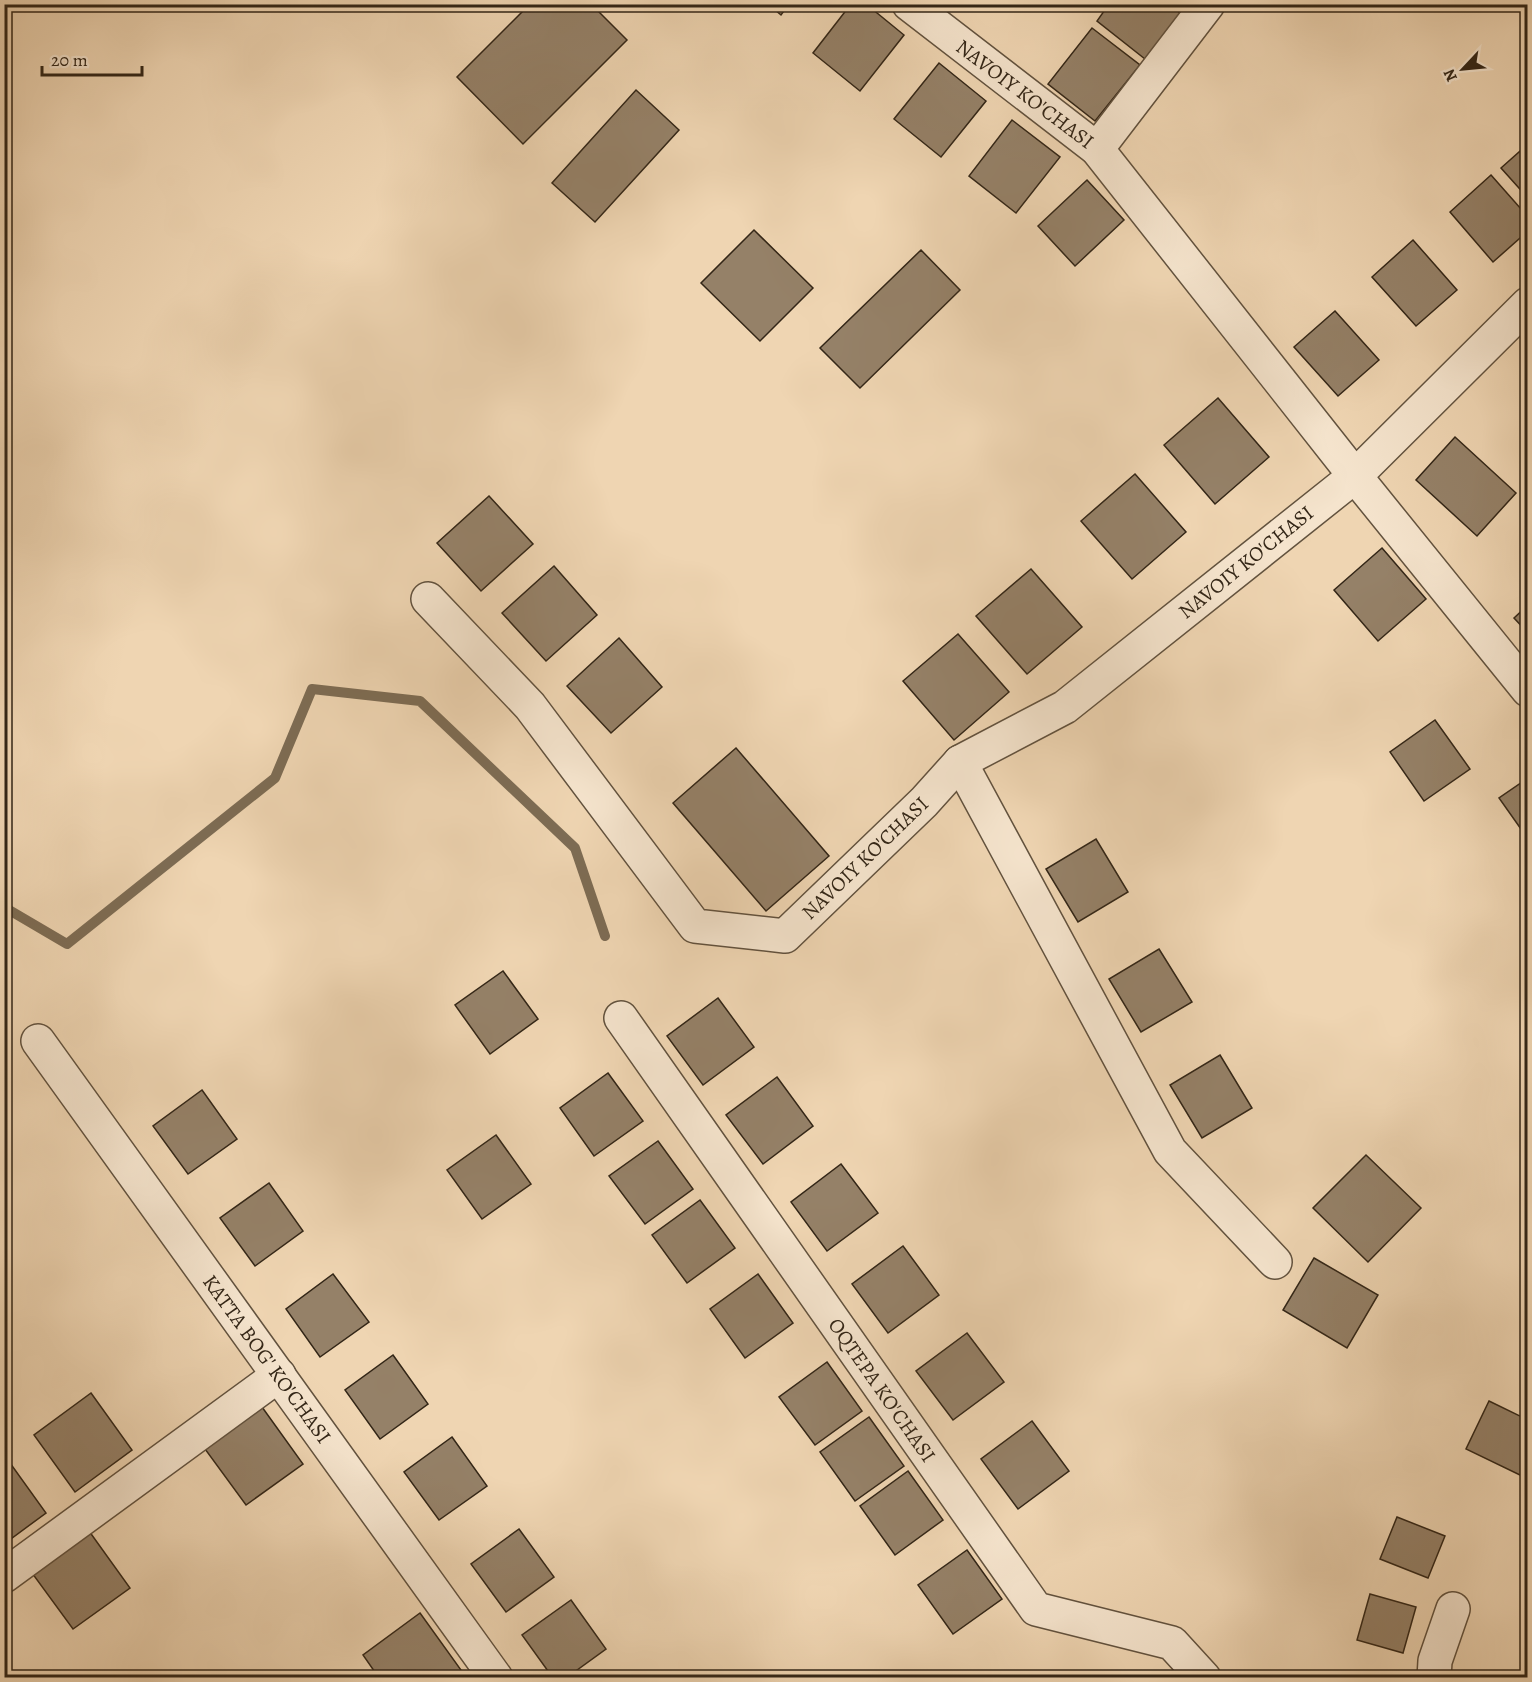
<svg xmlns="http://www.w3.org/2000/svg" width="1532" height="1682" viewBox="0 0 1532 1682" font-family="Alegreya,serif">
<rect width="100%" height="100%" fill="#efd5b2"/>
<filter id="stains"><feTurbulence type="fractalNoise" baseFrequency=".00333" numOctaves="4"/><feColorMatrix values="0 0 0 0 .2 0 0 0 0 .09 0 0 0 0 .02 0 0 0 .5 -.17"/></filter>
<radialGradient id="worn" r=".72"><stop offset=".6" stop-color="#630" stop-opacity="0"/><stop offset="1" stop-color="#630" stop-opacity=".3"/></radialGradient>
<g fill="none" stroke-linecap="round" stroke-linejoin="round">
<path stroke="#7d6c54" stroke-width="10" d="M4,907L67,944L275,778L312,689L420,701L575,848L605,936"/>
</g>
<g fill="#958168" stroke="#332617" stroke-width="1.5">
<path d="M530,4H591L627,40L523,144L457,77Z"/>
<path d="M768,4H789L781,15Z"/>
<path d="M851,4H866L904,35L860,91L813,53Z"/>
<path d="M1109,4H1169L1181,14L1145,59L1097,21Z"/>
<path d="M1092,28L1140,65L1095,121L1048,84Z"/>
<path d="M939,63L986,101L941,157L894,119Z"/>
<path d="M636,90L679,130L595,222L552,183Z"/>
<path d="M1012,120L1060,157L1016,213L969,176Z"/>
<path d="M1528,144V198L1501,168Z"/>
<path d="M1491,175L1528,217V231L1493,262L1450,212Z"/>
<path d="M1087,180L1124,220L1075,266L1038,226Z"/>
<path d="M754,230L813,288L760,341L701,283Z"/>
<path d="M1413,240L1457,290L1416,326L1372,277Z"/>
<path d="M921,250L960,290L860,388L820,348Z"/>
<path d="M1335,311L1379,360L1338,396L1294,347Z"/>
<path d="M1218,398L1269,457L1215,504L1164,445Z"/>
<path d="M1455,437L1516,493L1477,536L1416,480Z"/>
<path d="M1135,474L1186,532L1132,579L1081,521Z"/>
<path d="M489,496L533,544L481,591L437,543Z"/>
<path d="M1382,548L1426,599L1378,641L1334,590Z"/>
<path d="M554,566L597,615L546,661L502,613Z"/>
<path d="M1031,569L1082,627L1027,674L976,616Z"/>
<path d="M1528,605V633L1514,618Z"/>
<path d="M958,634L1009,692L954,740L903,681Z"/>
<path d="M619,638L662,687L611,733L567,686Z"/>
<path d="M1435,720L1470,769L1424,801L1390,752Z"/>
<path d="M736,748L829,856L766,911L673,803Z"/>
<path d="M1528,778V839L1499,798Z"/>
<path d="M1096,839L1128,892L1078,922L1046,869Z"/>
<path d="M1159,949L1192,1002L1141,1032L1109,979Z"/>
<path d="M503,971L538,1019L490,1054L455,1005Z"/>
<path d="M718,998L754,1047L703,1085L667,1036Z"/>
<path d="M1220,1055L1252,1108L1202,1138L1170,1085Z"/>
<path d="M608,1073L643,1121L594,1156L560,1108Z"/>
<path d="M777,1077L813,1126L763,1164L726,1115Z"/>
<path d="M202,1090L237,1139L188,1174L153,1126Z"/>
<path d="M496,1135L531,1184L482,1219L447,1170Z"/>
<path d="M658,1141L693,1189L645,1224L609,1176Z"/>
<path d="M1366,1155L1421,1208L1368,1262L1313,1208Z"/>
<path d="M841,1164L878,1213L827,1251L791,1202Z"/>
<path d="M269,1183L303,1231L255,1266L220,1218Z"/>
<path d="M700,1200L735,1248L687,1283L652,1235Z"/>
<path d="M903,1246L939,1295L888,1333L852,1284Z"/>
<path d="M1314,1258L1378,1295L1347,1348L1283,1310Z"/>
<path d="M333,1274L369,1322L320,1357L286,1309Z"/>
<path d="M758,1274L793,1323L745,1358L710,1309Z"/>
<path d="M967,1333L1004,1382L953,1420L916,1371Z"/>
<path d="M393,1355L428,1404L380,1439L345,1390Z"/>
<path d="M827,1362L862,1411L815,1445L779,1397Z"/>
<path d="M91,1393L132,1450L75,1492L34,1435Z"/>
<path d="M1489,1401L1528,1420V1465L1522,1476L1466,1449Z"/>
<path d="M262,1407L303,1464L246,1505L205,1449Z"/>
<path d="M869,1417L904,1466L855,1501L820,1452Z"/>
<path d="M1032,1421L1069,1471L1018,1509L981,1459Z"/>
<path d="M452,1437L487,1486L439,1520L404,1472Z"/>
<path d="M5,1456L46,1513L4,1544V1457Z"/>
<path d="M908,1471L943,1520L895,1555L860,1506Z"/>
<path d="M1397,1517L1445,1536L1428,1578L1380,1559Z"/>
<path d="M519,1529L554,1577L506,1612L471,1564Z"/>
<path d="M89,1531L130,1588L73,1629L32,1573Z"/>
<path d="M967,1550L1002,1599L953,1634L918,1585Z"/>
<path d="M1370,1594L1416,1607L1403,1653L1357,1640Z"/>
<path d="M571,1600L606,1649L566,1678H553L522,1635Z"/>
<path d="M420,1613L461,1670L451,1678H379L363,1655Z"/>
</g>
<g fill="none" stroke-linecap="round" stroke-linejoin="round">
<g stroke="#62523e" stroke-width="36">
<g id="minor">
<path d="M909,4L1097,149L1355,476L1528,690"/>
<path d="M1097,149L1208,4"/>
<path d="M428,599L530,706L695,926L785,936L924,802L960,762L1065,707L1355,476L1528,304"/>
<path d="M960,762L1170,1151L1275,1262"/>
<path d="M621,1018L1036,1609L1172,1643L1204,1678"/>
<path d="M38,1041L496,1678"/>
<path d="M4,1576L279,1375"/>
<path d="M1434,1678L1435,1661L1453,1609"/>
</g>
</g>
<use href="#minor" stroke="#f5e4cd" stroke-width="33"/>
</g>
<g text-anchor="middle" stroke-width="6" stroke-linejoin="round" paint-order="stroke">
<g font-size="21" fill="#332617" stroke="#f5e4cd">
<text transform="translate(1025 94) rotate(37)" y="7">NAVOIY KO'CHASI</text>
<text transform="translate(1246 562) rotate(-39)" y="7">NAVOIY KO'CHASI</text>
<text transform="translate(865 858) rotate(-44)" y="7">NAVOIY KO'CHASI</text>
<text transform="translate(267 1359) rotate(54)" y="7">KATTA BOG' KO'CHASI</text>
<text transform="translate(882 1390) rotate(55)" y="7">OQTEPA KO'CHASI</text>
</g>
</g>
<rect width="1532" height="1682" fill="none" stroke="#efd5b2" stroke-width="24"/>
<rect x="6" y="6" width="1520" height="1670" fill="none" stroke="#332617" stroke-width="3"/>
<rect x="12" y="12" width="1508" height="1658" fill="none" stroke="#332617" stroke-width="1.5"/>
<g transform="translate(1463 69) rotate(244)" stroke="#f5e4cd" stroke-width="4.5" paint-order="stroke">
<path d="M0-4.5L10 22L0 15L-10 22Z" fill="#332617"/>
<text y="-9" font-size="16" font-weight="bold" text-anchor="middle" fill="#332617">N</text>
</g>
<path d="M42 66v9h100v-9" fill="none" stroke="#332617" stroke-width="3"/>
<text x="51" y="66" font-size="18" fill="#332617" stroke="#f5e4cd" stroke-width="4.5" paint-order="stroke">20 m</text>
<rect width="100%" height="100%" filter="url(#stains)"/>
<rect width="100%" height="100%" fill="url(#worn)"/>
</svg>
